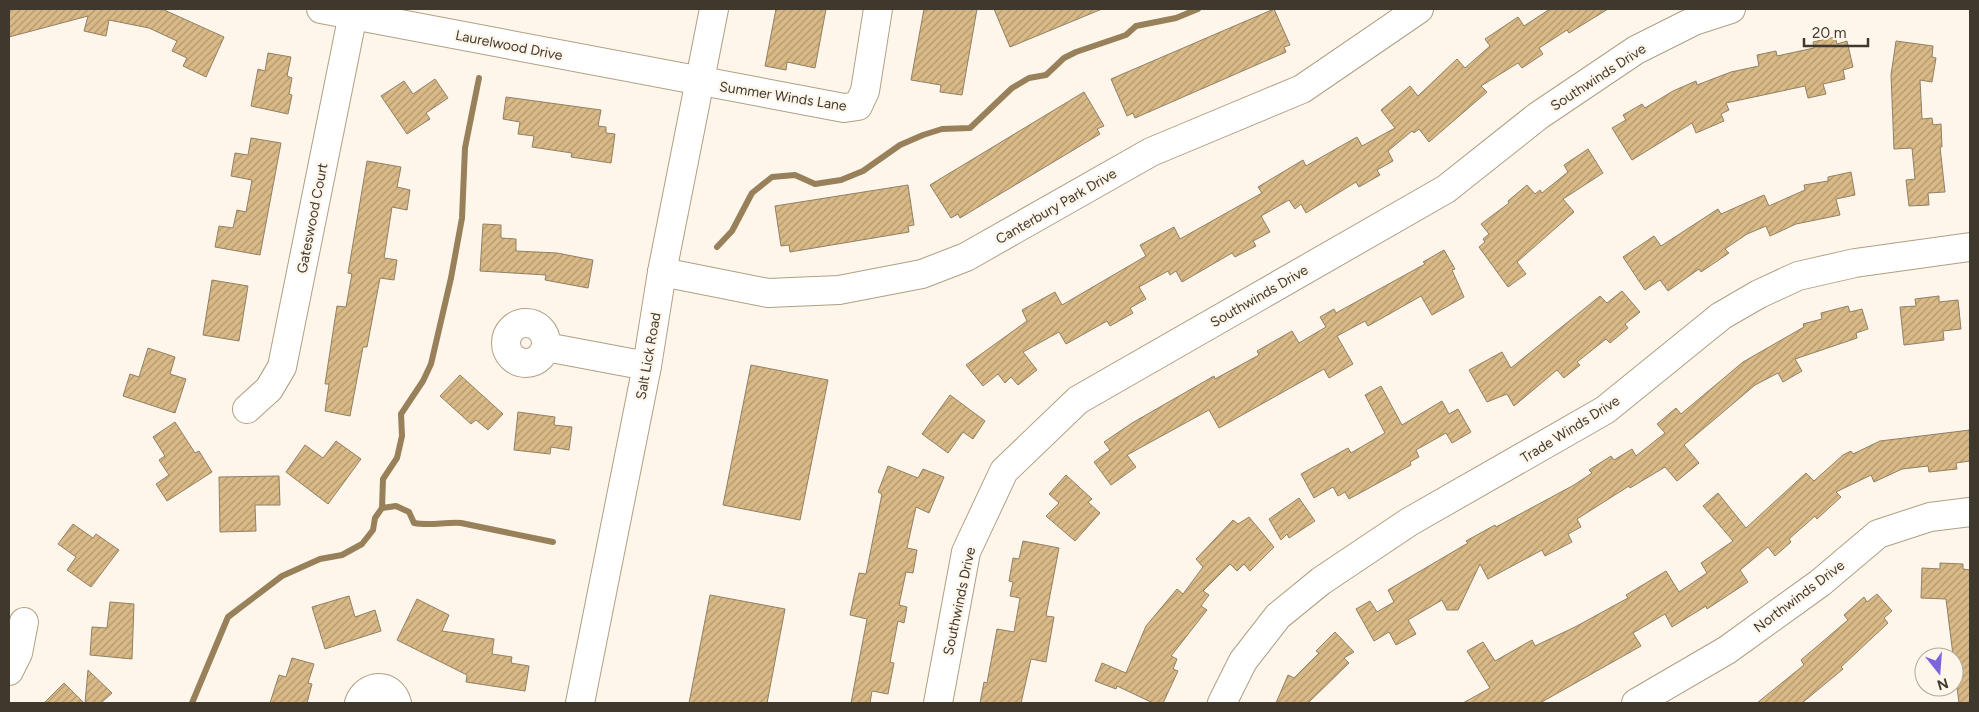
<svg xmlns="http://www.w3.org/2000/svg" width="1979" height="712" viewBox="0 0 1979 712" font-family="Figtree,sans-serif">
<defs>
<pattern id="building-hatch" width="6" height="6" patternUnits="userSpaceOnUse" patternTransform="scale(1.25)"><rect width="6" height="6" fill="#d9b986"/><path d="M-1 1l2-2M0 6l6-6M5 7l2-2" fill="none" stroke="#b1976e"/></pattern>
</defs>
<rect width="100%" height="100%" fill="#fef6ea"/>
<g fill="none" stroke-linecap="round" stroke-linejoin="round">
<g stroke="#98815a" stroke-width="6">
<path d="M717,247L732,231L752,193L772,177L795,175L815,184L841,180L863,171L900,145L923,135L942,129L970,128L1012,88L1029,78L1046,75L1064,58L1076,52L1126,35L1136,26L1176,18L1198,9"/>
<path d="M382,508L383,479L397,458L402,436L401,414L423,381L431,364L451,278L462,218L465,148L479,78"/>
<path d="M192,703L228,617L282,576L320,559L342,555L362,544L373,530L375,518L382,508L396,506L409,512L414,523C429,526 445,522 461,523L553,542"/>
</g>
</g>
<g fill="url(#building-hatch)" stroke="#918065">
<path d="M9,9H162L224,37L206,77L183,66L187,58L172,51L177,41L149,28L109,20L106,36L84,31L88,16L9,37Z"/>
<path d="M776,9H826L815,68L787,62L786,70L765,66Z"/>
<path d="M924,9H977L962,95L940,92L941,85L911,80Z"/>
<path d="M994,9H1102L1010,47Z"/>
<path d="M1274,9L1290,45L1284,47L1286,52L1135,118L1133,113L1127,116L1111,79Z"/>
<path d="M1550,9H1608L1569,33L1567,30L1539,48L1543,54L1522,68L1518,63L1481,86L1487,92L1429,142L1419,129L1414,133L1412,131L1388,151L1393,161L1377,170L1380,175L1359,187L1356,182L1306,213L1301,204L1295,209L1289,200L1261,216L1270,232L1253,241L1256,246L1235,257L1232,253L1182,282L1176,271L1170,275L1168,271L1139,287L1146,299L1130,308L1133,313L1110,326L1107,321L1066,344L1059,332L1023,352L1037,370L1018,385L1011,377L1005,383L998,374L983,386L966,365L1027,321L1022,310L1055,292L1062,305L1146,256L1140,245L1174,227L1180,239L1262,193L1258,187L1303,160L1306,166L1357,137L1362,146L1395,128L1381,110L1410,86L1418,96L1457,59L1465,68L1490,46L1485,39L1518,17L1524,26Z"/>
<path d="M1835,37L1837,44L1847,41L1853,67L1843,70L1845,79L1823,84L1826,94L1808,98L1805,86L1726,103L1729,110L1721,114L1724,121L1696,133L1692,123L1632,160L1612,128L1626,120L1623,115L1642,104L1645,108L1673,91L1696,81L1697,85L1731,72L1759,66L1757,55L1776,51L1777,56L1814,48L1813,42Z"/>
<path d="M1896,41L1933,46L1932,57L1936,58L1932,82L1920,80L1922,119L1932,118L1933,125L1941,124L1942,147H1940L1945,192L1928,193L1929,205L1909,206L1906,180L1915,179L1912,148L1894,149L1891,75Z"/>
<path d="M268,53L291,57L287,76L292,78L289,94L292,95L288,114L251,106L258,69L265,71Z"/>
<path d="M435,79L448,98L426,113L430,119L407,134L381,96L404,81L413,94Z"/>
<path d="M1084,92L1104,126L1097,129L1100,134L960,218L958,214L951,218L930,185Z"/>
<path d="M506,97L601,110L598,126L606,127V133L615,134L611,163L571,157L572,153L532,147L534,136L518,134L520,122L503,119Z"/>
<path d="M251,138L281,143L260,255L215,247L219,226L233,228L237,210L246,212L252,180L231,176L235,153L248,155Z"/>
<path d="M1588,149L1603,173L1563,199L1574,212L1517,262L1526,274L1508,287L1479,247L1485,242L1483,239L1489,234L1481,224L1509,203L1508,201L1527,185L1535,194L1540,190L1542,193L1568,172L1564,165Z"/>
<path d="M367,161L401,167L397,187L410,190L407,210L392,207L384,258L397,260L394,280L380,278L367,347H363L350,416L325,411L329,384H325L337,306L346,307L352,274L348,273Z"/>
<path d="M1851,172L1855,195L1836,199L1840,215L1796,224L1770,236L1766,226L1747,234L1725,249L1729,253L1701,272L1699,269L1668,291L1660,280L1645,290L1623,257L1654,236L1661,246L1718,209L1721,214L1764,195L1769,206L1805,190L1804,185L1828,181V177Z"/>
<path d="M908,185L914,225L908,226L909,232L790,252L789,245L781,246L775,206Z"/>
<path d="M483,224L501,225V238L516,239V251L557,253L593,260L588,288L545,280L546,275L480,271Z"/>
<path d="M1444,250L1455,269L1452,270L1464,297L1432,315L1421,296L1368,326L1365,321L1337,336L1353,364L1329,378L1324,369L1219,428L1209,410L1127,455L1136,467L1111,485L1094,462L1110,450L1104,442L1132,423L1214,376L1215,379L1259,355L1257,351L1292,331L1299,343L1326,327L1320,317L1334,309L1336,313L1425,264L1423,262Z"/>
<path d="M212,280L248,286L239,341L203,335Z"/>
<path d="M1622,291L1640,312L1625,324L1628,328L1610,343L1606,339L1577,362L1580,365L1564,378L1557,370L1514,406L1507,394L1487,402L1469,370L1502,352L1511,368L1600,296L1607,303Z"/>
<path d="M1939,296V302L1958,300L1961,329L1943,331L1944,340L1904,345L1900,307L1916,306L1915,299Z"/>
<path d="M1848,306L1850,312L1862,309L1868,329L1856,333L1857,338L1795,359L1802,371L1783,382L1778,373L1755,385L1684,445L1699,463L1677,481L1665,467L1630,488L1629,486L1577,519L1581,527L1568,534L1572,542L1545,556L1542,550L1488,579L1480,564L1458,610H1447L1442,600L1408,620L1416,634L1396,645L1389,632L1374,641L1356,609L1370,601L1377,612L1394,602L1388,590L1468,543L1466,541L1495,525L1496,527L1574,485L1592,473L1589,470L1611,456L1614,460L1632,449L1636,456L1665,433L1657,424L1676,408L1681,414L1743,362L1804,327L1803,324L1822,319L1821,313Z"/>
<path d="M148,348L175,357L170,374L186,379L175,413L123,396L130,374L139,377Z"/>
<path d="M751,365L828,380L800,520L723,505Z"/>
<path d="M460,375L503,414L488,430L476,420L471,424L440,396Z"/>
<path d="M1381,386L1402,425L1442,401L1449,414L1458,409L1471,432L1452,443L1446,433L1416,450L1419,457L1410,462L1411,465L1349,499L1345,492L1338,496L1333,487L1314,498L1301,474L1348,448L1351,453L1385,433L1365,395Z"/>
<path d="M950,395L985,421L973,439L963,432L948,453L922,434Z"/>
<path d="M518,412L555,417L554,425L572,427L569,450L551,447L550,454L514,450Z"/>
<path d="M175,422L195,453L199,451L212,472L167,501L156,484L169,475L159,460L165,456L153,437Z"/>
<path d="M1970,430V461L1956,463L1957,469L1929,472L1928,466L1902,469L1874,482L1871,475L1836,492L1841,497L1817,519L1815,516L1789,539L1791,542L1775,556L1768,547L1740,570L1748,582L1707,609L1706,606L1672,627L1665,614L1633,633L1641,646L1540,703H1463L1490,688L1467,651L1483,642L1495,661L1532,640L1535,646L1575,627L1628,598L1626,595L1666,571L1679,592L1707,573L1701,563L1733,541L1703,506L1718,493L1746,528L1806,473L1814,481L1843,455L1851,451L1853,454L1880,441Z"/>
<path d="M336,441L361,459L328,504L286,472L305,445L323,458Z"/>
<path d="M888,466L918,478L923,469L944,477L929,513L916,507L907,548L917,550L913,573L906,572L899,605L907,607L904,623L898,621L890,662L894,663L888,694L872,691L870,703H851L867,619L850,615L859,573L866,574L882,494L878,492Z"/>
<path d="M1066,475L1092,499L1088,502L1100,513L1075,541L1046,516L1059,503L1049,494Z"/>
<path d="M279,476L280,505H255L256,531L220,532L219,477Z"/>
<path d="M1299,498L1315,521L1289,538L1287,534L1281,540L1269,519Z"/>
<path d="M1249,517L1274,547L1250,571L1244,564L1237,571L1230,564L1203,591L1209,595L1201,606L1207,610L1171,656L1177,659L1173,669L1178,671L1163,703H1153L1117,686L1116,689L1095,681L1102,663L1126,673L1146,626L1177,589L1183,594L1203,567L1196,559L1233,520L1238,524Z"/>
<path d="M73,524L93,538L96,534L119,550L91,587L67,570L76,557L58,544Z"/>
<path d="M1023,541L1059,548L1046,616L1054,617L1046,662L1031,659L1021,703H980L984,682L987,683L997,629L1014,632L1020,598L1010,596L1013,582L1009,581L1013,558L1019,559Z"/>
<path d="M1940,563L1963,564V569L1970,570V703H1959L1946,599L1921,598L1922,568L1940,569Z"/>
<path d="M1877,594L1892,611L1884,618L1888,623L1841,667L1843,669L1802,703H1757L1804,665L1801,660L1848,620L1844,615L1864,597L1867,602Z"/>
<path d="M710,595L785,609L767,703H689Z"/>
<path d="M349,596L355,617L375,610L381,631L325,649L312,607Z"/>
<path d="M417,599L449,615L442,631L494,639L492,654L512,657L511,663L529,666L525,691L466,682L467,675L397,640Z"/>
<path d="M110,602L134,604L132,659L90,655L92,627L107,628Z"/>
<path d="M1335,632L1354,652L1344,658L1349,663L1308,703H1276L1288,675L1294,678L1319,653L1316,651Z"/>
<path d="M292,658L314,664L308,683L312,684L307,703H270L279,675L286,677Z"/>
<path d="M88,670L112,693L101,703H85Z"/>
<path d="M64,683L84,703H44Z"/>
</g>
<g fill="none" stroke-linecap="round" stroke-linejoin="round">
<g stroke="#b09f83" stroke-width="30">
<g id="minor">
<path d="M321,9L844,108L858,106L865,91L878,9"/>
<path d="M662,272L768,293L839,290L922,274L966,257L1151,152L1302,89L1419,9"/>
<circle cx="526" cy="343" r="20"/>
<path d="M546,347L647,366"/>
<path d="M247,409L269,389L282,367L354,9"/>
<path d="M9,671L18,653L24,622"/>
<path d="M359,703C366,684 391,682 397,703"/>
<path d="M938,703L966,552L1004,471L1078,400L1446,189L1538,116L1636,50L1694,21L1731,9"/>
<path d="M1222,703L1243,661L1278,616L1321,581L1409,522L1605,410L1721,316L1759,294L1798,276L1855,263L1970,247"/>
<path d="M1636,703L1727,650L1820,583L1878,534L1930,517L1970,512"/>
</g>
</g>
<g stroke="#b09f83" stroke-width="30">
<path id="major" d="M580,703L647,366L662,272L714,9"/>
</g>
<use href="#minor" stroke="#fff" stroke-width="28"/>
<use href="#major" stroke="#fff" stroke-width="28"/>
</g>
<g text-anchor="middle" stroke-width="4.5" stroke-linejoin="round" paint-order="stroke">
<g font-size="14" fill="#3f382c" stroke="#fef6ea">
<text transform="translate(509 45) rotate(11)" y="5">Laurelwood Drive</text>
<text transform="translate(1598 77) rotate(-33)" y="5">Southwinds Drive</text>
<text transform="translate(783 96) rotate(9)" y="5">Summer Winds Lane</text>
<text transform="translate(1056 206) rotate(-30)" y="5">Canterbury Park Drive</text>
<text transform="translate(312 218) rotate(-79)" y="5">Gateswood Court</text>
<text transform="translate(1259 296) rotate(-30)" y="5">Southwinds Drive</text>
<text transform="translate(648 356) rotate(-80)" y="5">Salt Lick Road</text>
<text transform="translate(1570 429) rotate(-32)" y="5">Trade Winds Drive</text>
<text transform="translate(1799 596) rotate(-37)" y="5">Northwinds Drive</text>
<text transform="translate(959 601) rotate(-78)" y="5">Southwinds Drive</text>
</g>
</g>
<rect width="1979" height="712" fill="none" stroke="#3f382c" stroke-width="20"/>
<g transform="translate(1939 672) rotate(163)"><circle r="24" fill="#fef6ea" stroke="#b2aa9e"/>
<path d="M0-4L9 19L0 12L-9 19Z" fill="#7e64df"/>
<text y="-8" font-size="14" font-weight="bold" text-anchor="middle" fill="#3f382c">N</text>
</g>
<path d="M1804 38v8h64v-8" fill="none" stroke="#3f382c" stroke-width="2.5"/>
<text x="1812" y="38" font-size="15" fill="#3f382c" stroke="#fef6ea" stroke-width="4" paint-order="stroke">20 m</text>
</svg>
